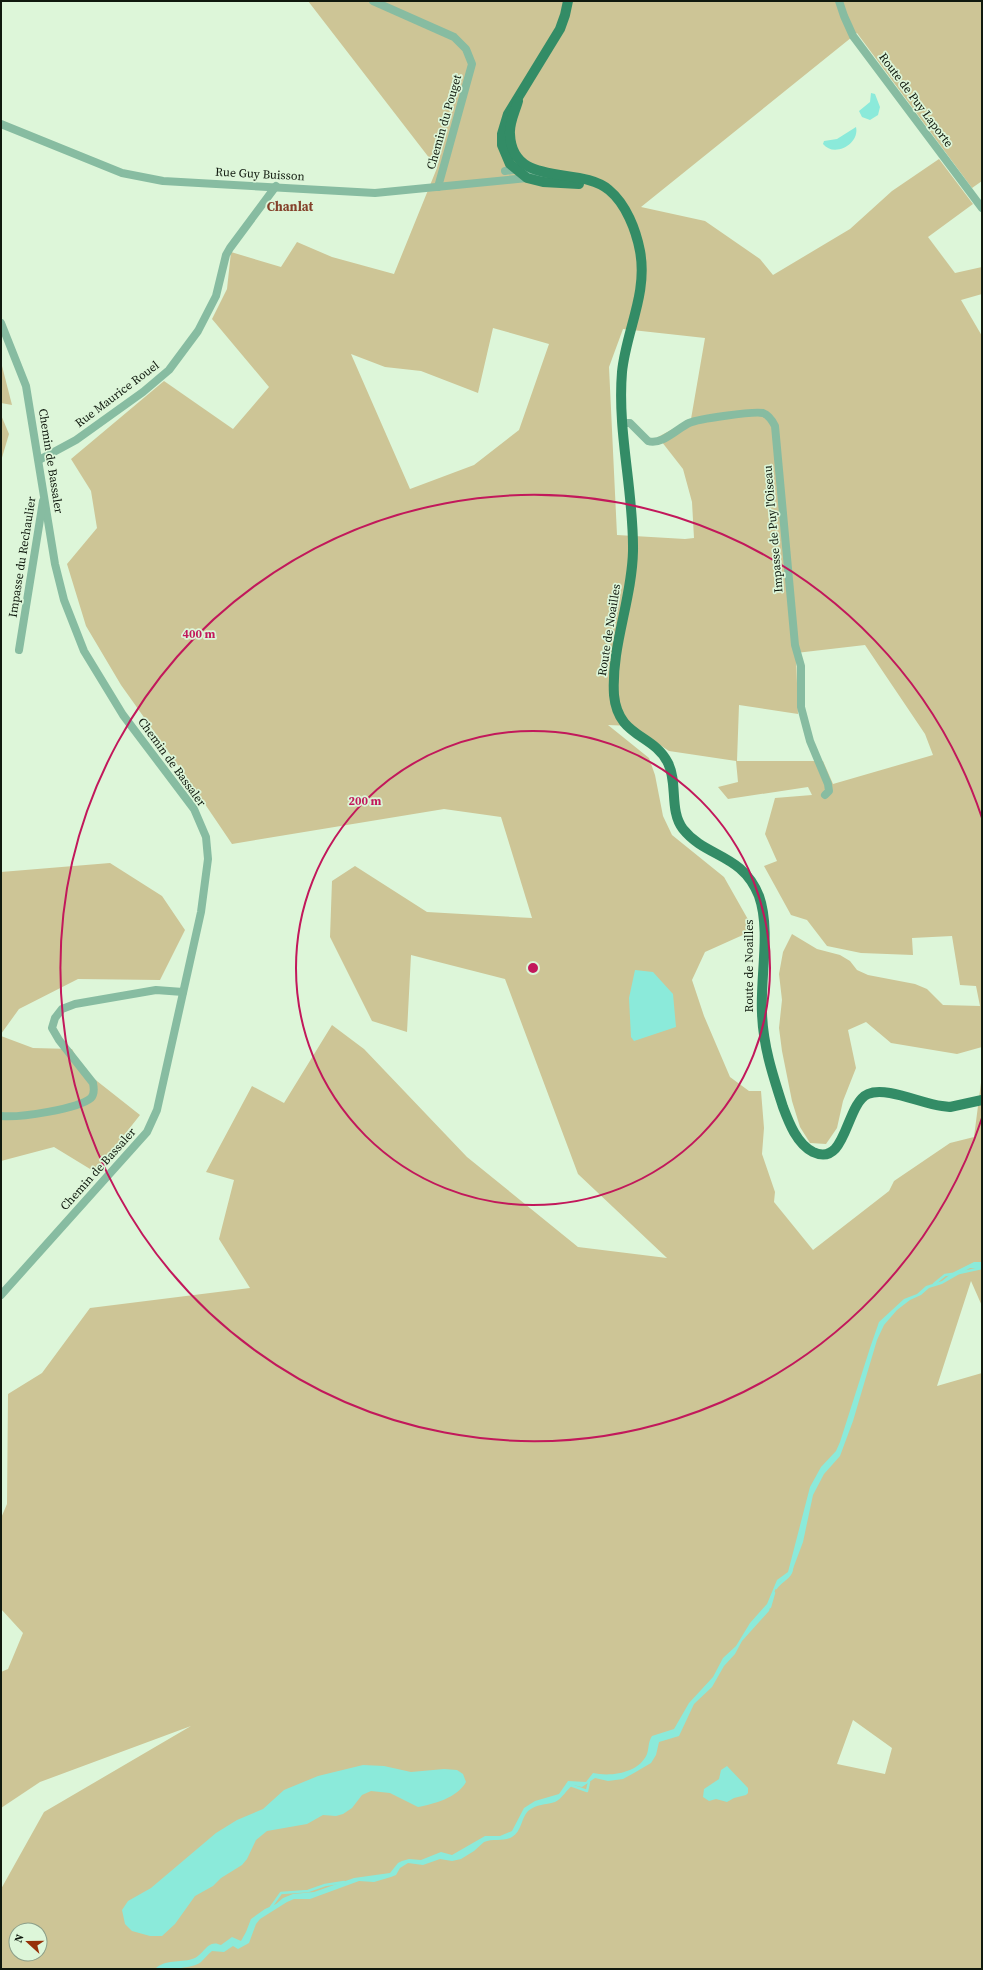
<svg xmlns="http://www.w3.org/2000/svg" width="983" height="1970" viewBox="0 0 983 1970" font-family="'Source Serif 4',serif">
<rect width="100%" height="100%" fill="#ddf6d9"/>
<g fill="#cdc596" fill-rule="evenodd">
<path d="M308,1H982V181L972,188L857,33L641,207L705,221L760,259L773,275L850,229L892,191L939,159L973,204L928,237L955,273L982,267V294L961,300L982,336V1047L957,1054L891,1043L866,1022L848,1030L856,1068L843,1101L837,1128L826,1144L810,1143L800,1127L792,1101L782,1051L779,1028L782,1000L779,974L783,952L792,934L817,949L840,955L850,961L857,970L868,975L915,984L927,989L943,1005L980,1006L976,986L960,985L952,936L912,938L913,955L861,953L827,946L807,920L791,915L764,866L777,861L765,834L775,798L812,795L808,787L728,799L718,787L738,782L736,761L669,751L632,726L608,725L649,758L655,775L663,816L672,835L724,877L754,930L705,952L692,980L704,1016L730,1077L749,1091H761L764,1128L762,1154L775,1192L774,1202L813,1250L889,1191L894,1181L950,1143L974,1137L982,1075V1306L971,1281L937,1386L982,1373V1969H1V1889L44,1812L191,1726L40,1782L1,1808V1672L8,1669L23,1633L1,1609V1518L7,1504L8,1394L42,1373L90,1308L250,1288L219,1239L234,1180L206,1172L252,1086L284,1103L332,1025L364,1049L467,1157L578,1247L667,1258L578,1174L505,979L411,955L407,1032L372,1021L330,937L332,881L355,866L427,912L532,918L501,817L444,809L232,844L190,782L121,685L86,626L67,564L97,528L91,491L71,459L164,381L233,429L269,387L212,319L227,289L231,252L281,267L297,242L332,257L394,274L437,168ZM493,328L549,344L519,430L474,465L410,489L351,354L385,367L421,371L478,393ZM623,329L705,338L691,419L658,437L683,469L692,502L694,538L685,539L617,535L609,367ZM865,645L925,734L933,755L833,784L823,761H737L739,705L798,714L796,653ZM853,1720L892,1748L885,1774L837,1764ZM16,1930H40V1954H16Z"/>
<path d="M1,362L12,405L1,403Z"/>
<path d="M1,415L9,434L1,461Z"/>
<path d="M110,863L162,896L185,930L160,980L78,979L19,1009L1,1034V872Z"/>
<path d="M1,1036L33,1048L72,1049L83,1070L140,1115L95,1172L54,1147L1,1161Z"/>
</g>
<g fill="#8beada">
<path d="M871,93L875,94L880,107L878,115L870,120L862,117L859,111L870,102Z"/>
<path d="M856,127C860,144 834,158 823,144L824,141L837,139Z"/>
<path d="M635,970L653,972L673,994L676,1027L634,1041L631,1037L629,998Z"/>
<path d="M974,1262H982V1269L970,1268L942,1284L929,1288L921,1295L910,1300L897,1310L884,1325L877,1340L853,1421L840,1456L824,1474L813,1495L803,1542L791,1574L780,1582L776,1587L769,1611L742,1641L735,1654L724,1666L712,1687L694,1704L679,1736L659,1742L656,1755L651,1763L634,1773L623,1779L608,1781L595,1778L582,1787L573,1785C567,1789 562,1799 555,1802C545,1805 537,1804 528,1811C521,1818 522,1831 512,1837C503,1842 493,1838 484,1842L474,1851L461,1859L452,1861L440,1859L423,1865L408,1863L400,1868L396,1875L391,1877L374,1882L359,1881L310,1899H294L287,1902L260,1919L256,1924L249,1943L238,1949L233,1946L224,1952L212,1951C208,1954 205,1958 201,1962C193,1969 166,1969 155,1969C165,1959 180,1963 192,1959C204,1956 207,1938 221,1945L232,1937L241,1941L246,1932L251,1919L265,1909L276,1904L283,1898L293,1894L314,1892L354,1878L390,1873L398,1863L402,1861L409,1859L421,1860L441,1852L452,1855L485,1836H500L512,1831L524,1808L535,1801L559,1794L568,1781L586,1782L593,1773C611,1777 639,1773 647,1754C649,1748 648,1742 652,1736L674,1729L689,1703L713,1677L723,1658L736,1646L750,1623L767,1604L777,1580L788,1572L810,1487L821,1467L836,1451L840,1442L870,1348L879,1322L904,1299L917,1294L926,1286L942,1281L952,1273Z"/>
<path d="M363,1765L384,1766L411,1772L444,1769L457,1770L463,1774L466,1782C457,1798 434,1804 418,1807L390,1793L371,1791L362,1795L352,1808L343,1814L336,1816L323,1815L307,1824L267,1831L256,1840L247,1859L242,1865L221,1878L213,1886L195,1896L175,1924L162,1936H150L132,1931L125,1924L122,1910L128,1901L151,1888L216,1833L237,1820L263,1809L284,1790L318,1776Z"/>
<path d="M727,1766L748,1788V1793L746,1795L734,1798L727,1802L716,1799L709,1801L703,1797L704,1789L719,1779L721,1770Z"/>
</g>
<g fill="none" stroke-linecap="round" stroke-linejoin="round">
<g stroke="#8beada" stroke-width="2.5">
<path d="M959,1273L982,1268"/>
<path d="M934,1284L945,1275L952,1274"/>
<path d="M776,1588C782,1579 793,1578 792,1565"/>
<path d="M770,1607L774,1593"/>
<path d="M570,1785L587,1791L589,1782"/>
<path d="M271,1907L281,1893L308,1891L325,1885L344,1882"/>
</g>
<g stroke="#87bca1" stroke-width="8">
<path d="M373,1L454,37L466,49L472,64L438,187"/>
<path d="M839,1L844,16L853,36L982,208"/>
<path d="M1,124L122,173L163,181L375,193L527,178"/>
<path d="M505,171L520,169L541,177"/>
<path d="M1,323L26,386L55,564L64,600L84,651L123,715L194,809L206,837L208,859L201,912L157,1110L147,1132L1,1295"/>
<path d="M623,423H630L648,441C661,446 678,428 689,423C698,419 753,411 763,413C769,415 772,420 775,426L795,645L801,666V707L810,741L828,784L829,791L825,795"/>
<path d="M39,460L76,440L143,392L169,370L198,331L216,296L226,255L230,248L276,186"/>
<path d="M19,650L43,501"/>
<path d="M1,1116C19,1118 78,1109 91,1098C95,1094 94,1088 93,1083L59,1040L52,1028L55,1018L62,1009L75,1004L156,990L183,992"/>
</g>
<g stroke="#338c66" stroke-width="10">
<path d="M568,1L565,15L560,29L508,114L502,134V145L510,164L527,178L543,182L579,184"/>
<path d="M518,101C515,112 509,123 510,134C512,189 580,165 609,190C626,204 636,230 640,251C648,294 626,331 622,372C617,432 634,492 633,551C632,600 611,646 614,695C618,738 653,733 668,763C678,783 669,811 683,829C706,858 742,853 759,896C771,930 760,977 762,1013C763,1046 773,1076 783,1107C789,1123 797,1144 813,1152C847,1168 845,1104 868,1094C886,1086 922,1104 942,1106L950,1107L982,1100"/>
</g>
</g>
<g fill="none" stroke="#c2185b" stroke-width="2">
<circle cx="533" cy="968" r="237"/>
<path d="M982 1118A473 473 0 1 1 982 818"/>
</g>
<g text-anchor="middle" stroke-width="3.5" stroke-linejoin="round" paint-order="stroke">
<g font-size="12" fill="#10190e" stroke="#ddf6d9">
<text transform="translate(916 100) rotate(53)" y="4">Route de Puy Laporte</text>
<text transform="translate(444 122) rotate(-74)" y="4">Chemin du Pouget</text>
<text transform="translate(260 174) rotate(3)" y="4">Rue Guy Buisson</text>
<text transform="translate(117 394) rotate(-37)" y="4">Rue Maurice Rouel</text>
<text transform="translate(51 461) rotate(81)" y="4">Chemin de Bassaler</text>
<text transform="translate(773 529) rotate(-95)" y="4">Impasse de Puy l'Oiseau</text>
<text transform="translate(22 557) rotate(-81)" y="4">Impasse du Rechaulier</text>
<text transform="translate(609 630) rotate(-81)" y="4">Route de Noailles</text>
<text transform="translate(172 762) rotate(54)" y="4">Chemin de Bassaler</text>
<text transform="translate(749 966) rotate(-90)" y="4">Route de Noailles</text>
<text transform="translate(98 1169) rotate(-48)" y="4">Chemin de Bassaler</text>
</g>
<g font-size="13" font-weight="bold" fill="#84402a" stroke="#ddf6d9">
<text x="290" y="211">Chanlat</text>
</g>
</g>
<circle cx="533" cy="968" r="6" fill="#c2185b" stroke="#ddf6d9" stroke-width="2"/>
<g font-size="12" text-anchor="middle" font-weight="bold" fill="#c2185b" stroke="#ddf6d9" stroke-width="3.5" stroke-linejoin="round" paint-order="stroke">
<text x="199" y="638">400 m</text>
<text x="365" y="805">200 m</text>
</g>
<rect width="983" height="1970" fill="none" stroke="#10190e" stroke-width="4"/>
<g transform="translate(28 1942) rotate(291)"><circle r="19" fill="#ddf6d9" stroke="#8b9e88"/>
<path d="M0-3L7 15L0 10L-7 15Z" fill="#963008"/>
<text y="-6" font-size="11" font-weight="bold" text-anchor="middle" fill="#10190e">N</text>
</g>
</svg>
